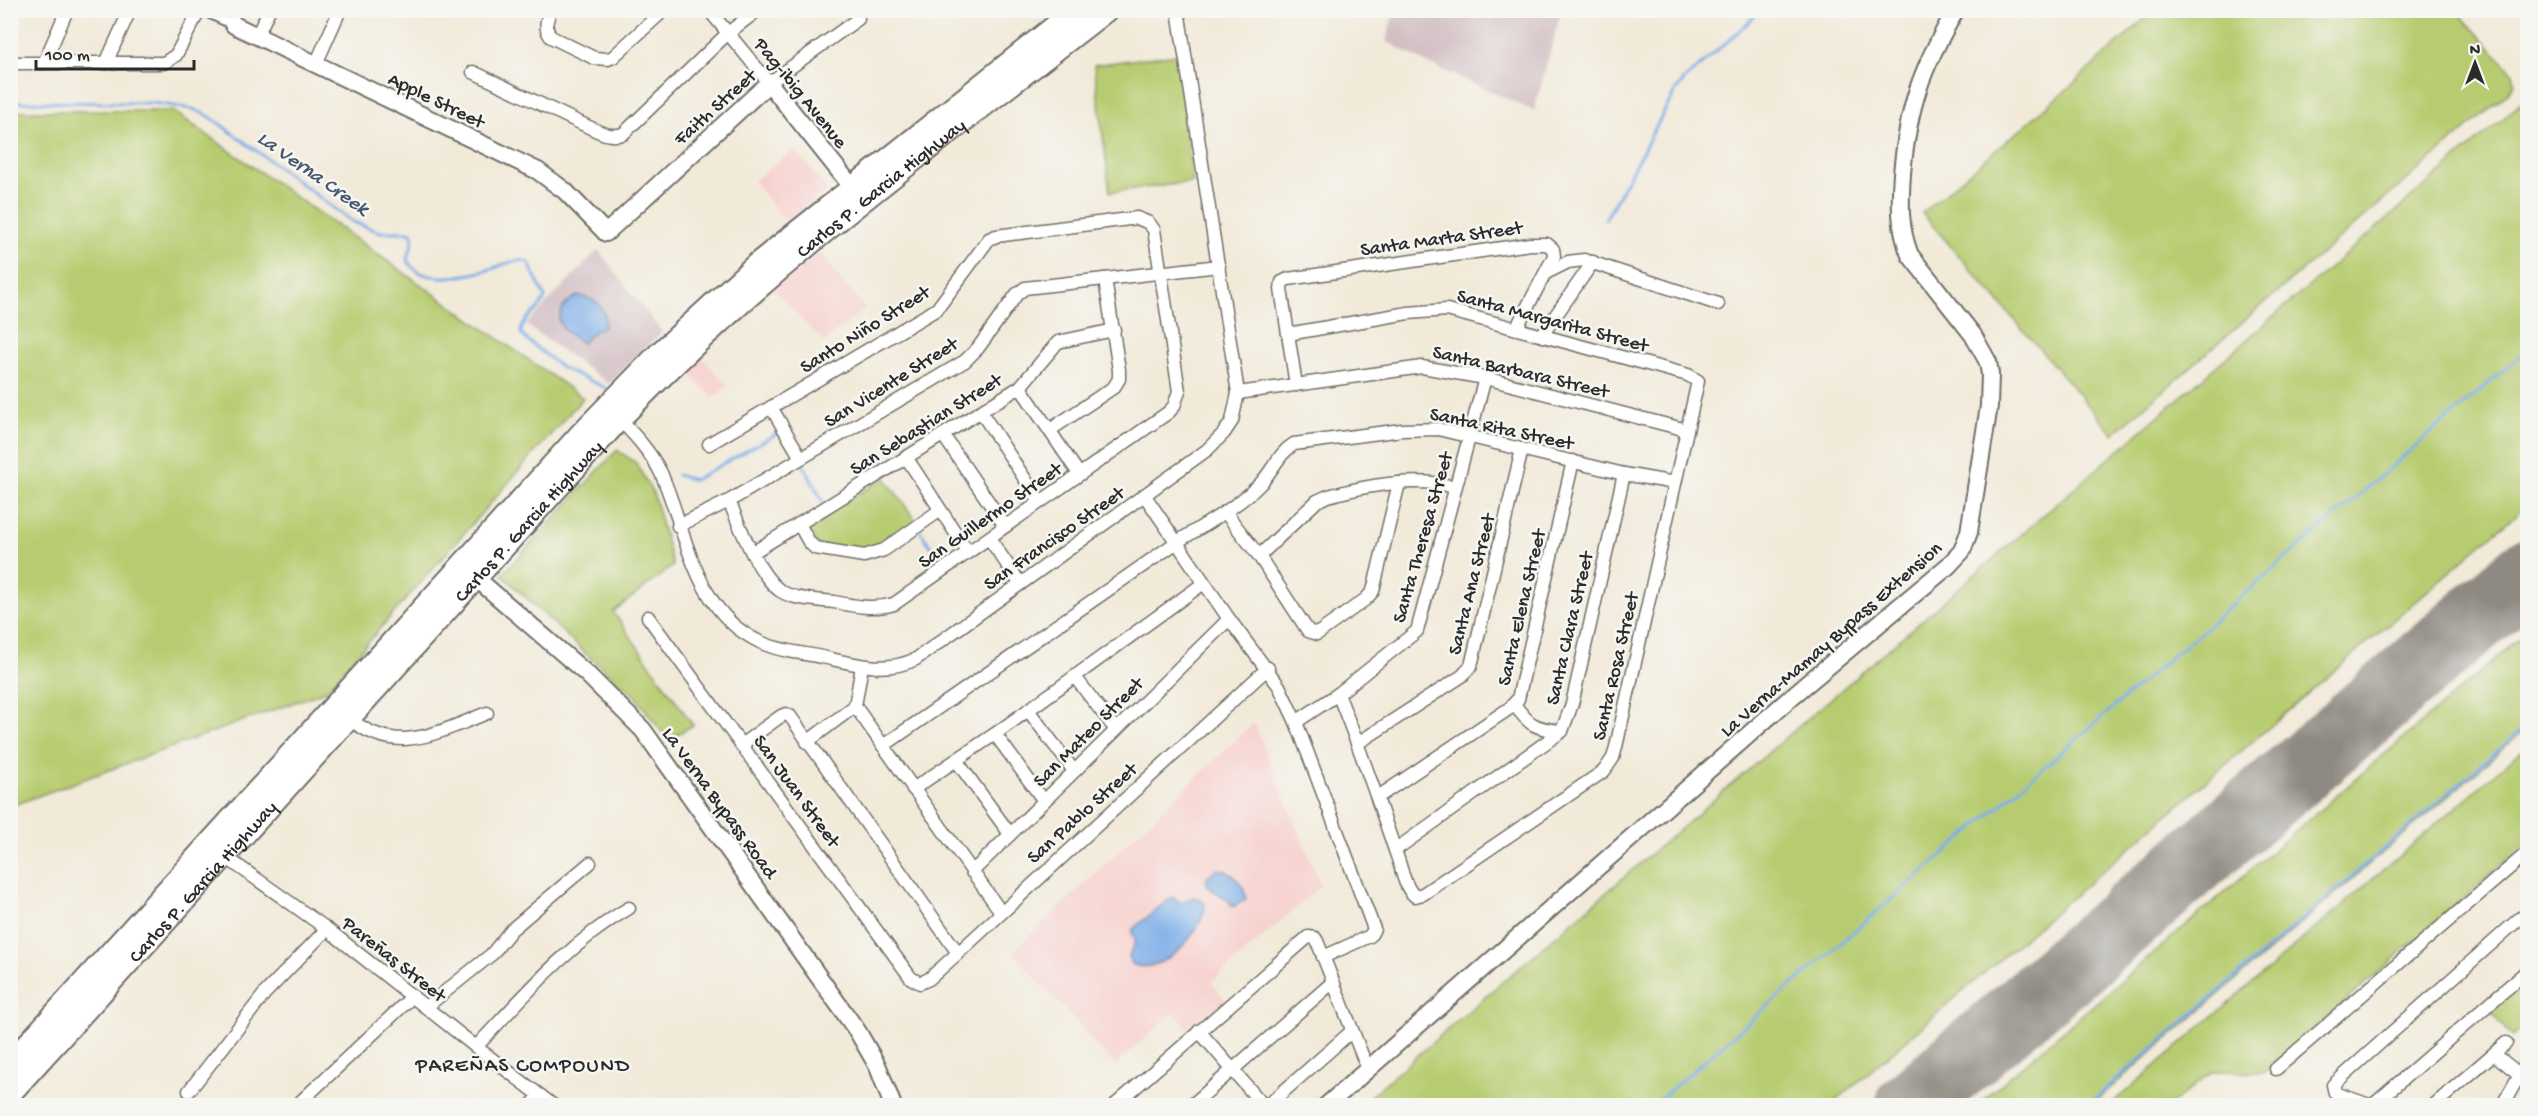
<svg xmlns="http://www.w3.org/2000/svg" width="2538" height="1116" viewBox="0 0 2538 1116" font-family="'Gochi Hand',sans-serif">
<rect width="100%" height="100%" fill="#f6f6f2"/>
<filter id="ink" filterUnits="userSpaceOnUse"><feTurbulence type="fractalNoise" baseFrequency=".0167" numOctaves="2"/><feDisplacementMap in="SourceGraphic" scale="12" xChannelSelector="R" yChannelSelector="G"/><feConvolveMatrix kernelMatrix="1 2 1 2 8 2 1 2 1" color-interpolation-filters="sRGB"/></filter>
<filter id="wash" filterUnits="userSpaceOnUse"><feTurbulence type="fractalNoise" baseFrequency=".008" numOctaves="4" result="noise"/><feDisplacementMap in="SourceGraphic" scale="24" xChannelSelector="R" yChannelSelector="G"/><feGaussianBlur stdDeviation="1.35" result="paint"/><feColorMatrix in="noise" values="0 0 0 0 0 0 0 0 0 0 0 0 0 0 0 0 0 1.4 0 .05"/><feComposite in="paint" operator="in"/></filter>
<g filter="url(#wash)">
<rect width="100%" height="100%" fill="#f2ead9"/>
<g fill="#f7d0cd">
<path d="M795,149L828,190L786,222L753,181Z"/>
<path d="M819,253L865,308L824,342L773,289Z"/>
<path d="M699,355L728,386L713,398L685,369Z"/>
<path d="M1254,723L1321,886L1211,982L1228,1002L1192,1033L1174,1013L1115,1065L1012,952Z"/>
</g>
<g fill="#d2bec3">
<path d="M1394,11H1561L1534,111L1421,60L1386,41Z"/>
<path d="M598,250L662,332L609,384L526,325Z"/>
</g>
<g fill="#b7cc70" stroke="#717c4e" stroke-width="1.5">
<path d="M2167,10L2457,11L2513,73L2515,82L2509,92L2113,434L1922,213L2064,92L2150,14Z"/>
<path d="M1177,54L1193,182L1110,192L1094,65Z"/>
<path d="M2527,98V505L1831,1105H1360Z"/>
<path d="M11,111H173L583,398L325,691L11,806Z"/>
<path d="M617,450L636,463L653,493L673,566L613,612L693,725L668,740L634,695L586,654L502,575Z"/>
<path d="M885,478L918,523L886,544L866,551L819,546L803,526Z"/>
<path d="M2527,632V728L2091,1105H1977Z"/>
<path d="M2527,746V843L2264,1072L2213,1071L2170,1105L2109,1106Z"/>
<path d="M2527,977V1024L2512,1037L2489,1010Z"/>
</g>
<g fill="#7dade8" stroke="#546c8a" stroke-width="1.5">
<path d="M578,296C595,297 609,309 604,327L595,331L582,343L564,330L559,322C559,310 567,300 578,296Z"/>
<path d="M1216,869C1230,868 1246,886 1246,899L1233,907L1227,899L1208,887L1206,878Z"/>
<path d="M1172,897L1182,903L1193,897L1201,899L1205,905C1204,932 1160,978 1132,964L1129,956L1136,941L1132,933L1133,929Z"/>
</g>
<g fill="none" stroke-linecap="round" stroke-linejoin="round">
<g stroke="#7dade8" stroke-width="3">
<path d="M10,102L153,103L193,109L209,116L353,222L380,232H411C416,242 410,248 407,259C419,287 468,276 491,269C503,265 515,258 528,262L545,297C541,312 522,316 521,333L526,339L562,368L606,388"/>
<path d="M1605,220L1675,92L1684,80L1748,23L1759,10"/>
<path d="M804,466L823,502"/>
<path d="M677,475L694,480L780,432"/>
<path d="M920,531L944,565"/>
<path d="M1652,1106L2528,349"/>
<path d="M2086,1106L2528,724"/>
</g>
<path stroke="#8e8a82" stroke-width="70" d="M1910,1106L2528,573"/>
</g>
</g>
<g filter="url(#ink)">
<g fill="none" stroke-linecap="round" stroke-linejoin="round">
<g stroke="#716e68" stroke-width="15">
<g id="street">
<path d="M551,10C546,20 544,28 551,37L594,58L608,59L613,57L664,10"/>
<path d="M709,10L769,83L858,19"/>
<path d="M257,36L269,10"/>
<path d="M10,63H164L176,55L198,13L197,10"/>
<path d="M44,63L67,10"/>
<path d="M106,63L130,10"/>
<path d="M316,64L340,10"/>
<path d="M473,72L593,129C604,134 611,137 623,134L728,33L758,10"/>
<path d="M1546,273L1568,262L1584,260L1718,304"/>
<path d="M1288,334L1408,313L1447,310L1688,375L1698,381L1616,747L1613,758L1604,771L1423,894L1415,896C1405,889 1402,870 1398,859C1379,803 1360,748 1338,694"/>
<path d="M1542,335L1593,262"/>
<path d="M1296,385L1281,289L1282,282L1288,279L1530,244H1547L1553,249L1554,256L1517,327"/>
<path d="M1020,387L1079,474"/>
<path d="M1238,393L1422,367L1485,378L1687,430"/>
<path d="M771,407L801,458"/>
<path d="M981,412L1040,502"/>
<path d="M616,416C633,433 650,451 661,473C687,532 694,612 760,642C779,651 802,653 822,657C855,664 885,674 916,659L1207,450L1224,433L1232,421L1238,393L1178,10"/>
<path d="M1050,430L1114,387L1119,379V370L1105,279"/>
<path d="M943,435L1005,526"/>
<path d="M709,444L937,309L989,239L996,236L1137,218L1149,223L1154,230L1179,391L1174,406L1169,412L894,604C874,610 854,606 834,602C818,600 793,600 779,590C757,573 740,526 729,501"/>
<path d="M906,457L968,552"/>
<path d="M1145,496L1229,619L1279,686L1296,722L1374,929L1370,936L1323,957"/>
<path d="M1225,512L1259,556L1308,631L1317,634L1366,599L1373,591L1399,483"/>
<path d="M799,524L809,542L815,548L864,556L884,550L939,511"/>
<path d="M678,526L729,501L965,361L978,348L1017,294L1025,288L1219,266"/>
<path d="M989,538L1020,583"/>
<path d="M752,553L1020,387L1058,342L1114,330"/>
<path d="M1259,556L1317,501L1328,496C1365,486 1417,476 1454,487"/>
<path d="M648,617L911,978L920,983L929,979L958,953L1268,668"/>
<path d="M862,666L855,706L1001,912"/>
<path d="M1075,677L1116,730"/>
<path d="M1514,704C1529,725 1535,729 1562,731"/>
<path d="M1028,710L1074,771"/>
<path d="M345,715C394,758 434,734 487,713"/>
<path d="M1296,722L1338,694L1417,631L1485,378"/>
<path d="M995,734L1044,801"/>
<path d="M807,742L855,706"/>
<path d="M1358,743L1462,676L1471,666L1522,449"/>
<path d="M741,745L781,716L786,714L790,716L958,953"/>
<path d="M883,746L1177,542C1205,524 1238,507 1261,483C1273,470 1279,453 1294,444L1402,430L1438,429L1624,474L1675,483"/>
<path d="M956,760L1010,834"/>
<path d="M913,789L995,734L1204,583"/>
<path d="M1378,797L1510,708L1518,699L1573,461"/>
<path d="M1395,850L1562,731L1572,704L1624,474"/>
<path d="M220,853L327,929L476,1047L554,1106"/>
<path d="M972,872L1229,619"/>
<path d="M426,1007L492,954L511,930L590,863"/>
<path d="M1199,1031L1264,1106"/>
<path d="M476,1047C523,997 569,943 629,908"/>
<path d="M2494,1054L2519,1074"/>
<path d="M2276,1069L2528,852"/>
<path d="M189,1091L266,992L327,929"/>
<path d="M296,1106L413,996"/>
<path d="M530,1106L541,1096"/>
<path d="M1114,1106L1308,937L1315,938L1317,941L1368,1070"/>
<path d="M1191,1106L1333,982"/>
<path d="M1267,1106L1352,1031"/>
<path d="M2372,1106L2335,1093L2333,1085L2528,911"/>
<path d="M2372,1106L2528,970"/>
<path d="M2433,1106L2506,1043"/>
<path d="M2502,1106L2528,1060"/>
</g>
</g>
<g stroke="#716e68" stroke-width="20">
<g id="secondary">
<path d="M211,10L230,19L234,25L538,171L565,191L606,233L769,83L860,197"/>
<path d="M468,571L588,675L643,730L858,1032L878,1067L893,1106"/>
<path d="M1326,1106L1796,693L1948,566L1962,551L1969,532L1989,406L1990,374L1988,362L1973,335L1910,255C1899,228 1900,203 1902,174C1908,107 1921,69 1956,10"/>
</g>
</g>
<g stroke="#716e68" stroke-width="26">
<g id="highway">
<path d="M10,1064L583,432L660,353L755,266L1076,10"/>
<path id="s1" d="M10,1093L619,419C766,266 939,141 1106,10"/>
</g>
</g>
<use href="#street" stroke="#fff" stroke-width="12"/>
<use href="#secondary" stroke="#fff" stroke-width="16"/>
<use href="#highway" stroke="#fff" stroke-width="22"/>
</g>
</g>
<g text-anchor="middle" stroke-width="5" stroke-linejoin="round" paint-order="stroke">
<g font-size="20" fill="#2b2b2b" stroke="#f6f6f2">
<text transform="translate(802 92) rotate(51)" y="7">Pag-ibig Avenue</text>
<text transform="translate(437 99) rotate(26)" y="7">Apple Street</text>
<text transform="translate(714 106) rotate(-42)" y="7">Faith Street</text>
<text dy="7" stroke="none"><textPath href="#s1" startOffset="1258">Carlos P. Garcia Highway</textPath></text>
<text transform="translate(1441 237) rotate(-8)" y="7">Santa Marta Street</text>
<text transform="translate(1553 319) rotate(15)" y="7">Santa Margarita Street</text>
<text transform="translate(864 328) rotate(-32)" y="7">Santo Niño Street</text>
<text transform="translate(1521 370) rotate(13)" y="7">Santa Barbara Street</text>
<text transform="translate(890 381) rotate(-32)" y="7">San Vicente Street</text>
<text transform="translate(925 423) rotate(-32)" y="7">San Sebastian Street</text>
<text transform="translate(1502 427) rotate(12)" y="7">Santa Rita Street</text>
<text transform="translate(989 514) rotate(-35)" y="7">San Guillermo Street</text>
<text dy="7" stroke="none"><textPath href="#s1" startOffset="772">Carlos P. Garcia Highway</textPath></text>
<text transform="translate(1053 537) rotate(-35)" y="7">San Francisco Street</text>
<text transform="translate(1421 537) rotate(-74)" y="7">Santa Theresa Street</text>
<text transform="translate(1470 584) rotate(-76)" y="7">Santa Ana Street</text>
<text transform="translate(1520 607) rotate(-77)" y="7">Santa Elena Street</text>
<text transform="translate(1568 628) rotate(-77)" y="7">Santa Clara Street</text>
<text transform="translate(1830 638) rotate(-41)" y="7">La Verna-Mamay Bypass Extension</text>
<text transform="translate(1614 666) rotate(-77)" y="7">Santa Rosa Street</text>
<text transform="translate(1087 731) rotate(-45)" y="7">San Mateo Street</text>
<text transform="translate(798 790) rotate(54)" y="7">San Juan Street</text>
<text transform="translate(721 802) rotate(54)" y="7">La Verna Bypass Road</text>
<text transform="translate(1081 812) rotate(-42)" y="7">San Pablo Street</text>
<text dy="7" stroke="none"><textPath href="#s1" startOffset="286">Carlos P. Garcia Highway</textPath></text>
<text transform="translate(395 958) rotate(38)" y="7">Pareñas Street</text>
</g>
<g font-size="21" font-style="italic" fill="#48586d" stroke="#f6f6f2">
<text transform="translate(314 172) rotate(35)" y="7">La Verna Creek</text>
</g>
<g font-size="21" letter-spacing="1.5" fill="#2b2b2b" stroke="#f6f6f2">
<text x="523" y="1071">PAREÑAS COMPOUND</text>
</g>
</g>
<rect width="2538" height="1116" fill="none" stroke="#f6f6f2" stroke-width="36"/>
<g transform="translate(2475 63)" stroke="#f6f6f2" stroke-width="4.5" paint-order="stroke">
<path d="M0-4.5L10 22L0 15L-10 22Z" fill="#2b2b2b"/>
<text y="-9" font-size="16" font-weight="bold" text-anchor="middle" fill="#2b2b2b">N</text>
</g>
<path d="M36 60v9h158v-9" fill="none" stroke="#2b2b2b" stroke-width="3"/>
<text x="45" y="60" font-size="18" fill="#2b2b2b" stroke="#f6f6f2" stroke-width="4.5" paint-order="stroke">100 m</text>
</svg>
